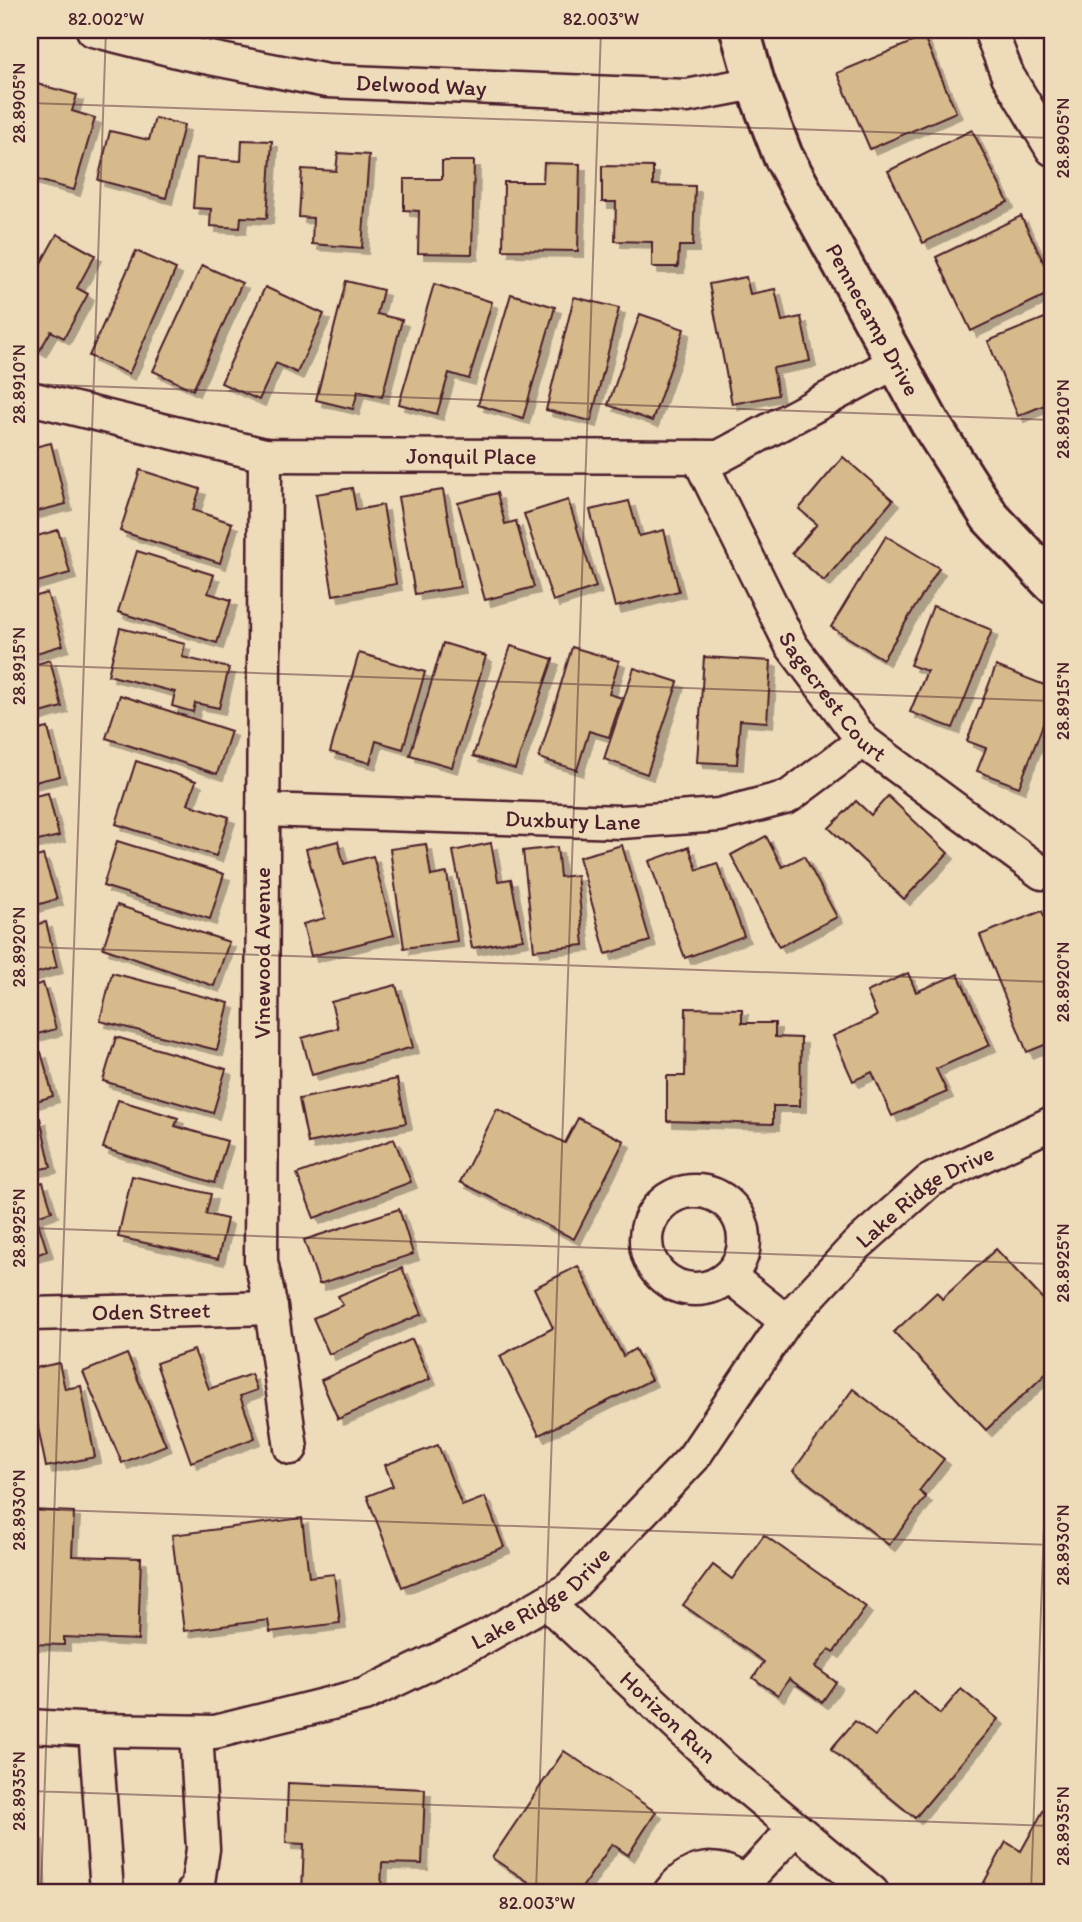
<svg xmlns="http://www.w3.org/2000/svg" width="1082" height="1922" viewBox="0 0 1082 1922" font-family="Itim,sans-serif">
<defs>
<filter id="shadow"><feDropShadow dx="6" dy="6" stdDeviation="0" flood-color="#0004"/></filter>
</defs>
<rect width="100%" height="100%" fill="#eedbb9"/>
<filter id="ink" filterUnits="userSpaceOnUse"><feTurbulence type="fractalNoise" baseFrequency=".0143" numOctaves="2"/><feDisplacementMap in="SourceGraphic" scale="14" xChannelSelector="R" yChannelSelector="G"/><feConvolveMatrix kernelMatrix="1 2 1 2 8 2 1 2 1" color-interpolation-filters="sRGB"/></filter>
<g filter="url(#ink)">
<g fill="#d6ba8b" stroke="#4a1f2b" stroke-width="2" filter="url(#shadow)">
<path d="M924,37L956,112L870,149L837,73Z"/>
<path d="M37,84L77,95L72,111L95,118L74,190L30,178V109Z"/>
<path d="M155,118L184,125L166,198L98,180L110,131L149,140Z"/>
<path d="M972,130L1008,202L923,243L888,171Z"/>
<path d="M242,140L272,141L267,218L241,217L240,228L210,226L211,209L193,208L197,158L241,161Z"/>
<path d="M338,153L369,155L362,248L312,244L313,218L299,217L302,169L336,171Z"/>
<path d="M442,161H474L472,254L418,253L419,211L404,210V179H442Z"/>
<path d="M544,163L580,164L578,251L503,250L504,182H543Z"/>
<path d="M602,166L653,167V185L695,186L693,246H679L678,267H652V242L615,241L616,202H602Z"/>
<path d="M1021,216L1052,280V292L971,331L936,257Z"/>
<path d="M57,234L95,255L77,288L88,294L64,338L51,331L40,350L30,344V283Z"/>
<path d="M136,251L176,269L129,374L89,356Z"/>
<path d="M202,265L242,283L193,390L153,371Z"/>
<path d="M746,277L750,294L775,289L782,321L801,317L810,361L773,368L778,395L732,404L709,284Z"/>
<path d="M346,281L383,290L377,314L402,320L382,397L358,391L353,409L316,400Z"/>
<path d="M434,284L492,302L469,379L449,373L437,414L399,404Z"/>
<path d="M265,287L324,314L297,373L276,363L259,400L221,383Z"/>
<path d="M511,294L555,307L523,418L478,405Z"/>
<path d="M574,297L619,308L591,421L546,410Z"/>
<path d="M640,314L684,329L652,421L608,405Z"/>
<path d="M1052,315V402L1018,416L988,341Z"/>
<path d="M51,443L66,504L30,513V448Z"/>
<path d="M843,457L893,500L824,581L792,553L817,524L799,509Z"/>
<path d="M140,470L200,489L193,510L232,523L220,563L120,531Z"/>
<path d="M352,488L356,510L383,505L396,584L333,595L316,494Z"/>
<path d="M443,490L460,587L415,594L398,497Z"/>
<path d="M497,493L505,524L516,521L534,587L485,600L458,503Z"/>
<path d="M568,500L596,587L553,601L524,514Z"/>
<path d="M629,501L639,536L664,530L679,591L615,607L590,510Z"/>
<path d="M58,530L70,573L30,584V538Z"/>
<path d="M886,536L939,568L883,659L831,627Z"/>
<path d="M137,551L214,575L208,593L231,600L217,643L118,612Z"/>
<path d="M47,593L63,645L30,655V598Z"/>
<path d="M933,606L992,630L953,728L910,712L927,671L910,665Z"/>
<path d="M120,628L185,644L182,657L229,668L219,708L195,703L193,712L172,706L175,692L108,675Z"/>
<path d="M443,643L486,656L452,767L410,755Z"/>
<path d="M511,646L553,659L515,769L473,756Z"/>
<path d="M572,647L619,661L609,694L622,698L609,737L589,731L577,770L539,758Z"/>
<path d="M359,653L425,672L403,749L376,741L370,763L330,752Z"/>
<path d="M704,657L771,661L767,722L740,720L737,764L697,762Z"/>
<path d="M50,660L62,707L30,716V666Z"/>
<path d="M996,666L1052,688V701L1019,787L977,771L986,748L967,741Z"/>
<path d="M634,668L678,682L647,774L604,759Z"/>
<path d="M120,695L231,731L217,774L106,738Z"/>
<path d="M48,728L60,776L30,783V732Z"/>
<path d="M136,761L196,781L188,804L229,817L216,856L116,824Z"/>
<path d="M48,793L59,836L30,843V797Z"/>
<path d="M888,796L948,853L904,899L829,828L856,801L871,815Z"/>
<path d="M766,836L782,867L804,856L837,917L779,947L731,855Z"/>
<path d="M117,841L224,874L210,919L103,886Z"/>
<path d="M338,841L344,864L373,856L394,935L311,956L303,924L325,918L306,849Z"/>
<path d="M491,843L498,881L511,879L523,939L472,948L453,851Z"/>
<path d="M426,844L431,876L447,873L457,941L404,948L390,849Z"/>
<path d="M622,845L650,941L606,954L579,857Z"/>
<path d="M557,847L560,877L577,875L584,945L534,950L523,851Z"/>
<path d="M689,847L697,870L717,863L744,936L685,958L649,861Z"/>
<path d="M43,855L57,899L30,907V859Z"/>
<path d="M117,905L229,942L214,986L103,948Z"/>
<path d="M1042,911L1052,936V1042L1027,1052L980,935Z"/>
<path d="M46,922L57,967L30,975V926Z"/>
<path d="M112,973L229,1003L217,1050L100,1021Z"/>
<path d="M908,973L916,992L958,974L990,1045L936,1069L947,1092L892,1116L872,1072L853,1081L833,1036L877,1016L867,992Z"/>
<path d="M43,983L56,1029L30,1036V987Z"/>
<path d="M396,985L413,1047L312,1075L302,1038L338,1028L331,1002Z"/>
<path d="M686,1008L742,1009V1023H775V1037L801,1038L800,1106H773V1124L667,1121V1076H685Z"/>
<path d="M116,1037L226,1069L213,1113L103,1081Z"/>
<path d="M41,1052L53,1096L30,1103V1055Z"/>
<path d="M397,1079L406,1123L308,1143L299,1099Z"/>
<path d="M118,1100L178,1118L175,1126L227,1141L214,1183L103,1148Z"/>
<path d="M497,1109L565,1143L578,1118L624,1141L574,1239L460,1182Z"/>
<path d="M40,1118L51,1167L30,1171V1120Z"/>
<path d="M394,1139L411,1182L314,1218L297,1174Z"/>
<path d="M132,1176L211,1194L206,1214L227,1219L218,1259L118,1237Z"/>
<path d="M43,1182L52,1211L36,1216L47,1251L30,1257V1186Z"/>
<path d="M399,1209L413,1254L319,1284L304,1240Z"/>
<path d="M996,1249L1052,1309V1368L986,1430L894,1332L937,1292L942,1299Z"/>
<path d="M578,1266L623,1356L635,1349L651,1380L539,1435L500,1356L553,1328L534,1288Z"/>
<path d="M402,1268L422,1314L329,1354L313,1318L343,1305L338,1296Z"/>
<path d="M412,1339L430,1379L338,1419L321,1380Z"/>
<path d="M194,1350L209,1389L251,1374L257,1390L240,1396L255,1438L191,1462L156,1363Z"/>
<path d="M127,1354L166,1445L122,1463L83,1372Z"/>
<path d="M59,1363L65,1389L81,1386L95,1457L46,1467L30,1387V1369Z"/>
<path d="M853,1389L944,1459L919,1491L926,1497L889,1545L793,1471Z"/>
<path d="M438,1445L462,1506L485,1497L504,1547L402,1587L367,1496L393,1486L385,1465Z"/>
<path d="M30,1510L74,1512L72,1556L141,1558L138,1640L64,1637V1645L30,1644Z"/>
<path d="M302,1518L309,1577L334,1574L340,1623L270,1632L268,1620L184,1631L172,1535Z"/>
<path d="M764,1535L866,1607L834,1652L829,1649L815,1667L836,1682L822,1702L789,1679L778,1695L753,1678L764,1662L683,1605L713,1565L732,1579Z"/>
<path d="M961,1689L998,1719L915,1818L831,1749L855,1721L875,1736L913,1691L940,1714Z"/>
<path d="M564,1751L656,1812L628,1855L612,1844L579,1892H544L492,1858Z"/>
<path d="M288,1783L425,1789L422,1864L382,1863L381,1892H302L304,1844L286,1843Z"/>
<path d="M1047,1804L1052,1807V1892H993L982,1886L1006,1842L1021,1851Z"/>
<path d="M30,1834H37L40,1890L35,1892H30Z"/>
</g>
<g fill="none" stroke-linecap="round" stroke-linejoin="round">
<g stroke="#4a1f2b" stroke-width="37">
<g id="street">
<path id="s1" d="M93,30L185,53L327,81L687,96L755,83"/>
<path d="M990,30L1008,76L1052,149"/>
<path id="s2" d="M30,398L265,455L719,457L896,362"/>
<path d="M265,455L261,1261L271,1308L291,1448"/>
<path id="s3" d="M698,457L791,645L863,741L1042,873"/>
<path id="s4" d="M263,810L621,822L719,815L788,797L863,741"/>
<circle cx="695" cy="1240" r="49"/>
<path d="M729,1276L786,1321"/>
<path id="s5" d="M30,1314L271,1308"/>
<path id="s6" d="M546,1602L723,1768L872,1892"/>
<path id="s7" d="M30,1726L95,1730L215,1732L364,1695L481,1639L569,1589L693,1458L786,1321L856,1246L929,1181L1052,1123"/>
<path d="M95,1730L107,1891L109,1892"/>
<path d="M745,1882L795,1828"/>
<path d="M193,1892L197,1889L203,1849L196,1732"/>
<path d="M670,1892C694,1861 729,1862 753,1892"/>
</g>
</g>
<g stroke="#4a1f2b" stroke-width="44">
<g id="secondary">
<path id="s8" d="M740,30L755,83L783,156L930,423L990,517L1052,583"/>
</g>
</g>
<use href="#street" stroke="#eedbb9" stroke-width="32"/>
<use href="#secondary" stroke="#eedbb9" stroke-width="38"/>
</g>
</g>
<path fill="none" stroke="#4a1f2b" stroke-width="2" stroke-opacity="0.45" d="M30,103L1052,138M30,384L1052,420M30,665L1052,701M30,947L1052,982M30,1228L1052,1264M30,1509L1052,1545M30,1791L1052,1826M41,1892L106,30M536,1892L601,30M1031,1892L1052,1298"/>
<g text-anchor="middle" stroke-width="5" stroke-linejoin="round" paint-order="stroke">
<g font-size="23" fill="#4a1f2b" stroke="#eedbb9">
<text dy="8" stroke="none"><textPath href="#s1" startOffset="334">Delwood Way</textPath></text>
<text dy="8" stroke="none"><textPath href="#s8" startOffset="320">Pennecamp Drive</textPath></text>
<text dy="8" stroke="none"><textPath href="#s2" startOffset="448">Jonquil Place</textPath></text>
<text dy="8" stroke="none"><textPath href="#s3" startOffset="276">Sagecrest Court</textPath></text>
<text dy="8" stroke="none"><textPath href="#s4" startOffset="310">Duxbury Lane</textPath></text>
<text transform="translate(262 953) rotate(-90)" y="8">Vinewood Avenue</text>
<text dy="8" stroke="none"><textPath href="#s7" startOffset="1104">Lake Ridge Drive</textPath></text>
<text dy="8" stroke="none"><textPath href="#s5" startOffset="121">Oden Street</textPath></text>
<text dy="8" stroke="none"><textPath href="#s7" startOffset="541">Lake Ridge Drive</textPath></text>
<text dy="8" stroke="none"><textPath href="#s6" startOffset="168">Horizon Run</textPath></text>
</g>
</g>
<rect width="1082" height="1922" fill="none" stroke="#eedbb9" stroke-width="77"/>
<rect x="38" y="38" width="1006" height="1846" fill="none" stroke="#4a1f2b" stroke-width="2.5"/>
<g font-size="18" text-anchor="middle" fill="#4a1f2b">
<text x="106" y="25">82.002°W</text>
<text x="601" y="25">82.003°W</text>
<text transform="translate(19 103) rotate(-90)" y="6">28.8905°N</text>
<text transform="translate(1063 138) rotate(-90)" y="6">28.8905°N</text>
<text transform="translate(19 384) rotate(-90)" y="6">28.8910°N</text>
<text transform="translate(1063 419) rotate(-90)" y="6">28.8910°N</text>
<text transform="translate(19 666) rotate(-90)" y="6">28.8915°N</text>
<text transform="translate(1063 701) rotate(-90)" y="6">28.8915°N</text>
<text transform="translate(19 947) rotate(-90)" y="6">28.8920°N</text>
<text transform="translate(1063 982) rotate(-90)" y="6">28.8920°N</text>
<text transform="translate(19 1228) rotate(-90)" y="6">28.8925°N</text>
<text transform="translate(1063 1263) rotate(-90)" y="6">28.8925°N</text>
<text transform="translate(19 1510) rotate(-90)" y="6">28.8930°N</text>
<text transform="translate(1063 1545) rotate(-90)" y="6">28.8930°N</text>
<text transform="translate(19 1791) rotate(-90)" y="6">28.8935°N</text>
<text transform="translate(1063 1826) rotate(-90)" y="6">28.8935°N</text>
<text x="537" y="1909">82.003°W</text>
</g>
</svg>
